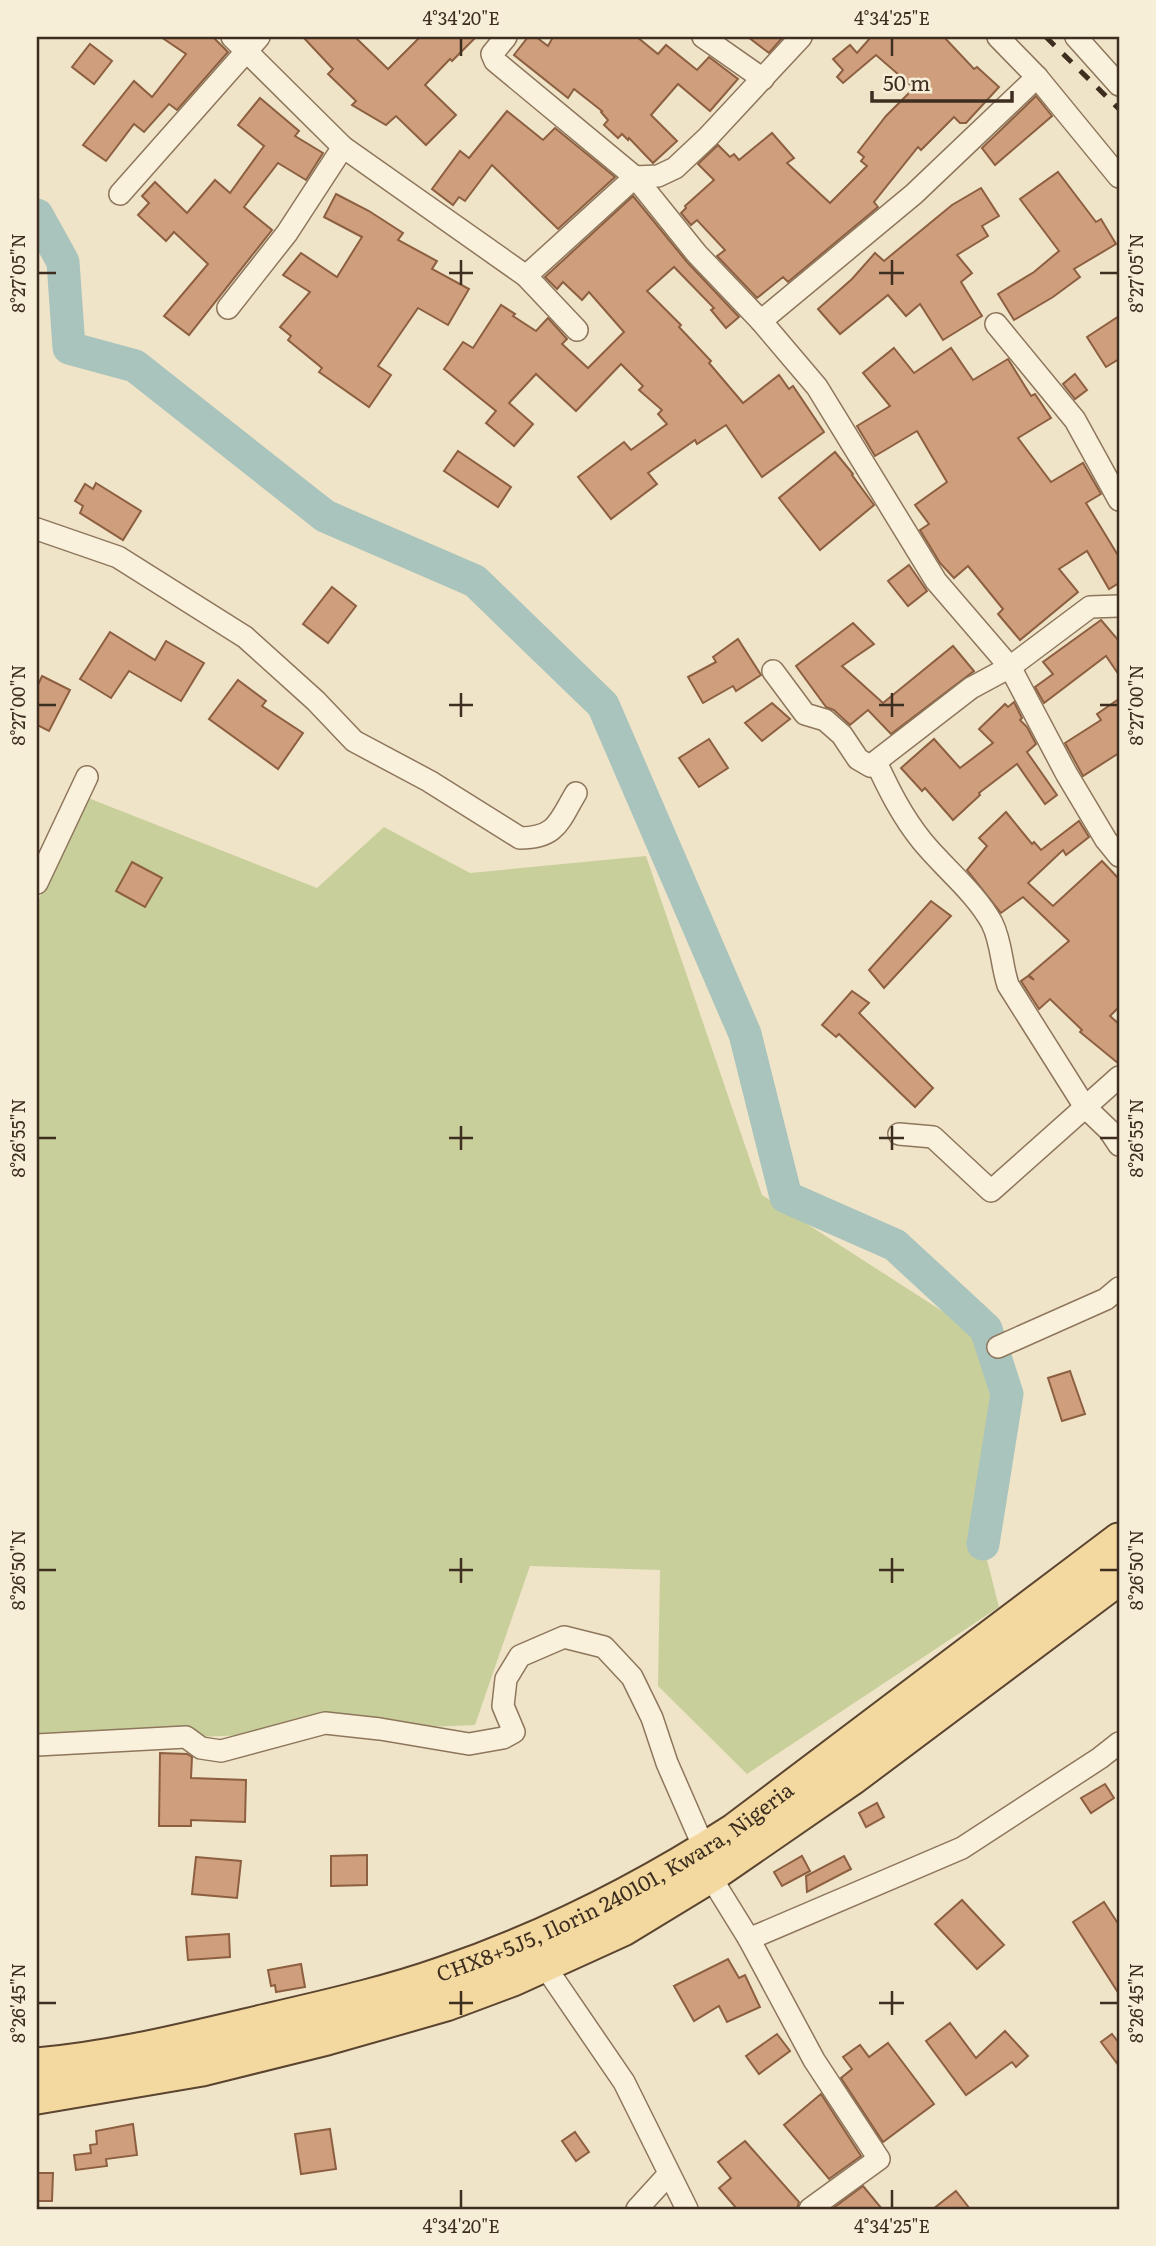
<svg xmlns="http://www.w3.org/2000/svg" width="1156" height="2246" viewBox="0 0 1156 2246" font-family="Literata,serif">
<rect width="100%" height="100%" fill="#f0e4c8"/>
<path fill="#c9cf9b" d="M78,794L317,888L384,827L470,873L646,856L762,1195L998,1347L983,1544L999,1607L747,1774L658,1686L660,1570L530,1566L475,1725L37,1744V905Z"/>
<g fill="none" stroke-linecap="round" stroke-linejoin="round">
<path stroke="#a9c4bc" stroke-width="33" d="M37,215L63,262L69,348L135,366L325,516L475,581L603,705L745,1034L786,1197L895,1245L986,1329L1007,1394L983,1544"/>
</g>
<g fill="#cf9f7d" stroke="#8d5f41" stroke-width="2">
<path d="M161,37H213L228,52L177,110L169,104L144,132L134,124L106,161L83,145L134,81L152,97L186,54Z"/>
<path d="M303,37H355L388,69L420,37H476L452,61L450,59L425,85L456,115L426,145L396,116L386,125L352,105L356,101L328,74L333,69Z"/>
<path d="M528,37H536L548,46L553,37H637L658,54L666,45L697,70L709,57L738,79L710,111L678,84L651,115L677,141L653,163L629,138L628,140L622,134L618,138L604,125L608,120L601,112L602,111L574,89L568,98L514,55Z"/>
<path d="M748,37H783L769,53Z"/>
<path d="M871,37H944L974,69L977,67L999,87L966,123H960L954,117L921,150L918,147L874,202L878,207L788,282L783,277L757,298L717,256L725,250L697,220L691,225L681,213L686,208L685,206L714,180L698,164L718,145L730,157L734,154L739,160L772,133L794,158L787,163L830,203L867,166L861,161L864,157L858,152L886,116L914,88L876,55L843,83L837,77L843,70L833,59L850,45L857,53Z"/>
<path d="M90,44L112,61L94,84L72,67Z"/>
<path d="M1036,96L1052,116L995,165L982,148Z"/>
<path d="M260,98L299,131L295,136L323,153L306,180L278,163L244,207L272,230L189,335L164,316L208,264L174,232L166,241L138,215L149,203L142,196L155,182L187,213L215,180L230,193L264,146L238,125Z"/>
<path d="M507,111L543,140L555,128L615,177L558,229L492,165L465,201L459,197L453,205L432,189L460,151L469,158Z"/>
<path d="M1058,172L1096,222L1101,219L1116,244L1074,269L1080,277L1053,297L1014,320L998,294L1034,272L1059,251L1020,199Z"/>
<path d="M981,188L999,216L982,226L988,236L957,255L972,273L961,282L982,316L943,340L920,304L906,316L888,295L840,334L818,309L852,279L875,253L884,261L952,205Z"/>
<path d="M336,194L369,211L403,233L398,240L437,261L432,269L469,289L448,325L418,308L378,366L391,375L369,407L319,372L322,368L288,340L291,336L280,327L310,292L283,275L301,253L337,277L362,237L324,217Z"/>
<path d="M633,196L687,262L739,317L726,328L711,310L714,308L674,267L647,291L681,325L679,327L711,361L709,363L743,403L779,375L789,389L793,386L824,432L762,477L726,425L697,444L695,440L648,473L657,484L611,519L578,477L624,442L631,450L667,424L658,414L662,410L639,390L643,386L621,364L576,411L536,374L509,403L533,424L514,446L486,423L496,411L444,369L463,342L473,348L501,305L515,314L513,316L536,331L548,318L567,339L562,344L588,368L624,332L589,292L582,300L563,282L557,289L545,277Z"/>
<path d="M1119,316V359L1106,367L1087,337Z"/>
<path d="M894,348L914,373L951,348L973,380L1008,359L1031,396L1035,394L1051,418L1018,438L1051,482L1083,463L1101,494L1086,503L1119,557V583L1109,589L1087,551L1059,569L1078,592L1020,640L998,614L1003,609L968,566L954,578L940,563L920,530L929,524L915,505L947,482L917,431L875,456L857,426L890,406L863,373Z"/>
<path d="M1075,374L1087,390L1075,399L1063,384Z"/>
<path d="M458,451L511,487L498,507L444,471Z"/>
<path d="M835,452L853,474L852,475L874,505L820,550L779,498Z"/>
<path d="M96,483L141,511L123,540L80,513L83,506L75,501L85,484L93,489Z"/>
<path d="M909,565L927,591L908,606L888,581Z"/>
<path d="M332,587L356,606L328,643L303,624Z"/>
<path d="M1101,620L1119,641V675L1106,656L1044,703L1035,687L1053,674L1043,662Z"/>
<path d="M853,623L874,644L842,666L883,703L953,646L974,671L891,734L868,710L850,725L834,710L826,707L796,666Z"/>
<path d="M110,632L155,660L166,641L204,663L181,701L129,671L111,698L80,679Z"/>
<path d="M738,639L761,675L736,691L733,686L703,703L688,677L716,662L713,657Z"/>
<path d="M42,676L70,690L49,731L37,725V687Z"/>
<path d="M238,680L266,701L262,706L303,733L278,769L209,719Z"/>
<path d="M1119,699V753L1083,776L1065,743L1101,720L1097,714Z"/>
<path d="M1014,702L1022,718L1020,720L1027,727L1036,744L1027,752L1057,795L1045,804L1017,764L979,793L980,795L953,820L925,788L922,791L901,768L934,739L960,768L993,743L979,729L1005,704L1008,707Z"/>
<path d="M772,703L790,719L762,741L745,723Z"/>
<path d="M709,739L728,768L699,787L679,758Z"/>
<path d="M1006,812L1032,844L1034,842L1041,850L1079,821L1089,837L1066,855L1063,850L1028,883L1053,906L1102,861L1119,879V1007L1110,1016L1119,1024V1064L1080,1032L1082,1030L1050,999L1039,1009L1021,981L1028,976L1034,980L1029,975L1069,941L1023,897L1001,913L967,870L987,846L979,838Z"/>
<path d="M132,862L162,878L145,907L116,891Z"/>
<path d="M931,901L951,916L884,988L869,970Z"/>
<path d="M852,991L869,1003L859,1013L933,1088L915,1107L839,1034L836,1037L822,1025Z"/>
<path d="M1070,1371L1085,1414L1062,1421L1048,1378Z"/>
<path d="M160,1753L187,1754L192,1757L191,1778L246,1780L245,1822L191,1820V1826H159Z"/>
<path d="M1105,1784L1114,1798L1091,1813L1081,1798Z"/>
<path d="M877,1803L884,1817L866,1827L859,1813Z"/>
<path d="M367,1855V1885L331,1886V1856Z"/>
<path d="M802,1856L810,1871L782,1886L774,1872Z"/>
<path d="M844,1856L851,1869L807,1892L806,1876Z"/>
<path d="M196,1857L241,1861L237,1898L192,1894Z"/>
<path d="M962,1900L1004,1945L977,1969L935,1924Z"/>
<path d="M1104,1902L1119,1925V1994L1073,1922Z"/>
<path d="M229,1934L230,1957L188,1960L186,1937Z"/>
<path d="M728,1959L739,1978L745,1975L760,2007L727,2022L719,2006L694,2021L674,1986Z"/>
<path d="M301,1964L305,1987L276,1992L275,1985L271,1986L268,1970Z"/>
<path d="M950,2023L976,2058L1005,2031L1028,2056L1016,2067L1012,2062L966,2095L926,2041Z"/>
<path d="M777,2034L790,2051L759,2074L746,2056Z"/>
<path d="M1112,2034L1119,2043V2066L1101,2042Z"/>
<path d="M888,2043L934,2104L883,2142L841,2078L852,2069L843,2057L860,2045L869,2057Z"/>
<path d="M821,2094L861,2156L829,2179L784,2125Z"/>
<path d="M133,2124L137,2155L106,2159L107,2166L76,2170L74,2155L91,2153L90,2145L97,2144L96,2131Z"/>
<path d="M330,2129L336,2169L301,2174L295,2134Z"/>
<path d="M575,2132L589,2152L576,2161L562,2141Z"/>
<path d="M745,2141L799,2202L797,2209H737L719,2188L731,2178L718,2162Z"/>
<path d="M37,2173H53L52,2201H37Z"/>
<path d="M863,2186L882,2209H832Z"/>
<path d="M956,2191L970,2209H933Z"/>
</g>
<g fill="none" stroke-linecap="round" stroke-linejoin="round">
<g stroke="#8d765c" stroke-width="24">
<g id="minor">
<path d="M232,37L343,147L526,276L577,330"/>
<path d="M506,37L492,54L495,61L635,177L697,254L761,321L817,387L936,581L1010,667L1066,773L1106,840L1119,856"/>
<path d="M703,37L763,79"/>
<path d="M998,37L1037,77"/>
<path d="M1076,37L1119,85"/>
<path d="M120,194L259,37"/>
<path d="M526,276L635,177L658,176L675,168L708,137L801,37"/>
<path d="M228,308L287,233L343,147"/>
<path d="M761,321L914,194L1037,77L1119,177"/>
<path d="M996,324L1075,420L1119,500"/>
<path d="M37,529L118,557L245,637L316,701L354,741L429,781L520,838C557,838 559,821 576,793"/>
<path d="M773,671L805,714L825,720L842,735L858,759L870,766L971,688L1010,667L1090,607L1119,606"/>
<path d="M876,762C889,790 902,816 922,841C944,868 975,892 992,923C1002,943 1001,964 1008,985L1085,1107L1109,1130L1119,1145"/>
<path d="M37,883L87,777"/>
<path d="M899,1134L933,1137L991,1191L1119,1077"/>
<path d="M998,1347L1106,1299L1119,1288"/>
<path d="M37,1745L186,1737L201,1748L221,1751L325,1723L380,1729L469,1744L503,1738L514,1732L503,1706L506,1679L520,1656L564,1637L604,1647L632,1677L652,1718L667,1763L705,1850"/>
<path d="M710,1876L749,1939L962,1848L1100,1758L1119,1743"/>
<path d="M749,1939L814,2060L879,2159L810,2209"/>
<path d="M544,1965L624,2082L687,2209"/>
<path d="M637,2209L668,2175"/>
</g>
</g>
<g stroke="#5b4430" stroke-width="37">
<g id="primary">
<path id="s1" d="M37,2065C107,2059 177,2042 245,2026C312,2010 380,1996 445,1973C547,1938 645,1888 735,1830L1119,1540"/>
<path d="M37,2097L202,2069L327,2038L446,2004L513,1979L623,1929L710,1876L852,1778L1119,1578"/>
</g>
</g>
<use href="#minor" stroke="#faf1dc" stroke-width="21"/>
<use href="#primary" stroke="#f3d9a0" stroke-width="33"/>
<path stroke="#3d2e20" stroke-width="5" stroke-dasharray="12 12" stroke-linecap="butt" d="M1046,37L1119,109"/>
</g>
<path fill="none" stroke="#3d2e20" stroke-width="2.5" d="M461,38V56M892,38V56M461,260V285M892,260V285M38,273H56M449,273H473M879,273H904M1100,273H1118M461,693V717M892,693V717M38,705H56M449,705H473M879,705H904M1100,705H1118M461,1126V1150M892,1126V1150M38,1138H56M449,1138H473M879,1138H904M1100,1138H1118M461,1558V1583M892,1558V1583M38,1570H56M449,1570H473M879,1570H904M1100,1570H1118M461,1991V2015M892,1991V2015M38,2003H56M449,2003H473M879,2003H904M1100,2003H1118M461,2190V2208M892,2190V2208"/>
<g text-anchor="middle" stroke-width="5" stroke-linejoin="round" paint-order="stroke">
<g font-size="21" fill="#3d2e20" stroke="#f7eed8">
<text dy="7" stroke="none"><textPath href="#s1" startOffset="612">CHX8+5J5, Ilorin 240101, Kwara, Nigeria</textPath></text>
</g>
</g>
<rect width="1156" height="2246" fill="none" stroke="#f7eed8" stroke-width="77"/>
<path d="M872 91v10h140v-10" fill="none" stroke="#3d2e20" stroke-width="3.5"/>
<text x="883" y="91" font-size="21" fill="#3d2e20" stroke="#f7eed8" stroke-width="5" paint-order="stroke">50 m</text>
<rect x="38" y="38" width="1080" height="2170" fill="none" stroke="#3d2e20" stroke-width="2.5"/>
<g font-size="18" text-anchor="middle" fill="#3d2e20">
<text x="461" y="25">4°34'20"E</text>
<text x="892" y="25">4°34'25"E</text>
<text transform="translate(19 273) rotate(-90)" y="6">8°27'05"N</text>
<text transform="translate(1137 273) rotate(-90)" y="6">8°27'05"N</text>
<text transform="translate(19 705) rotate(-90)" y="6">8°27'00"N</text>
<text transform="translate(1137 705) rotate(-90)" y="6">8°27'00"N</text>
<text transform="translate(19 1138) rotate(-90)" y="6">8°26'55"N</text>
<text transform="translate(1137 1138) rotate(-90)" y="6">8°26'55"N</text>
<text transform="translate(19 1570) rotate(-90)" y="6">8°26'50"N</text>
<text transform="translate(1137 1570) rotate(-90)" y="6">8°26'50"N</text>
<text transform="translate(19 2003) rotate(-90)" y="6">8°26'45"N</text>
<text transform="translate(1137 2003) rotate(-90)" y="6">8°26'45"N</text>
<text x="461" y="2233">4°34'20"E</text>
<text x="892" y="2233">4°34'25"E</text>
</g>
</svg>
